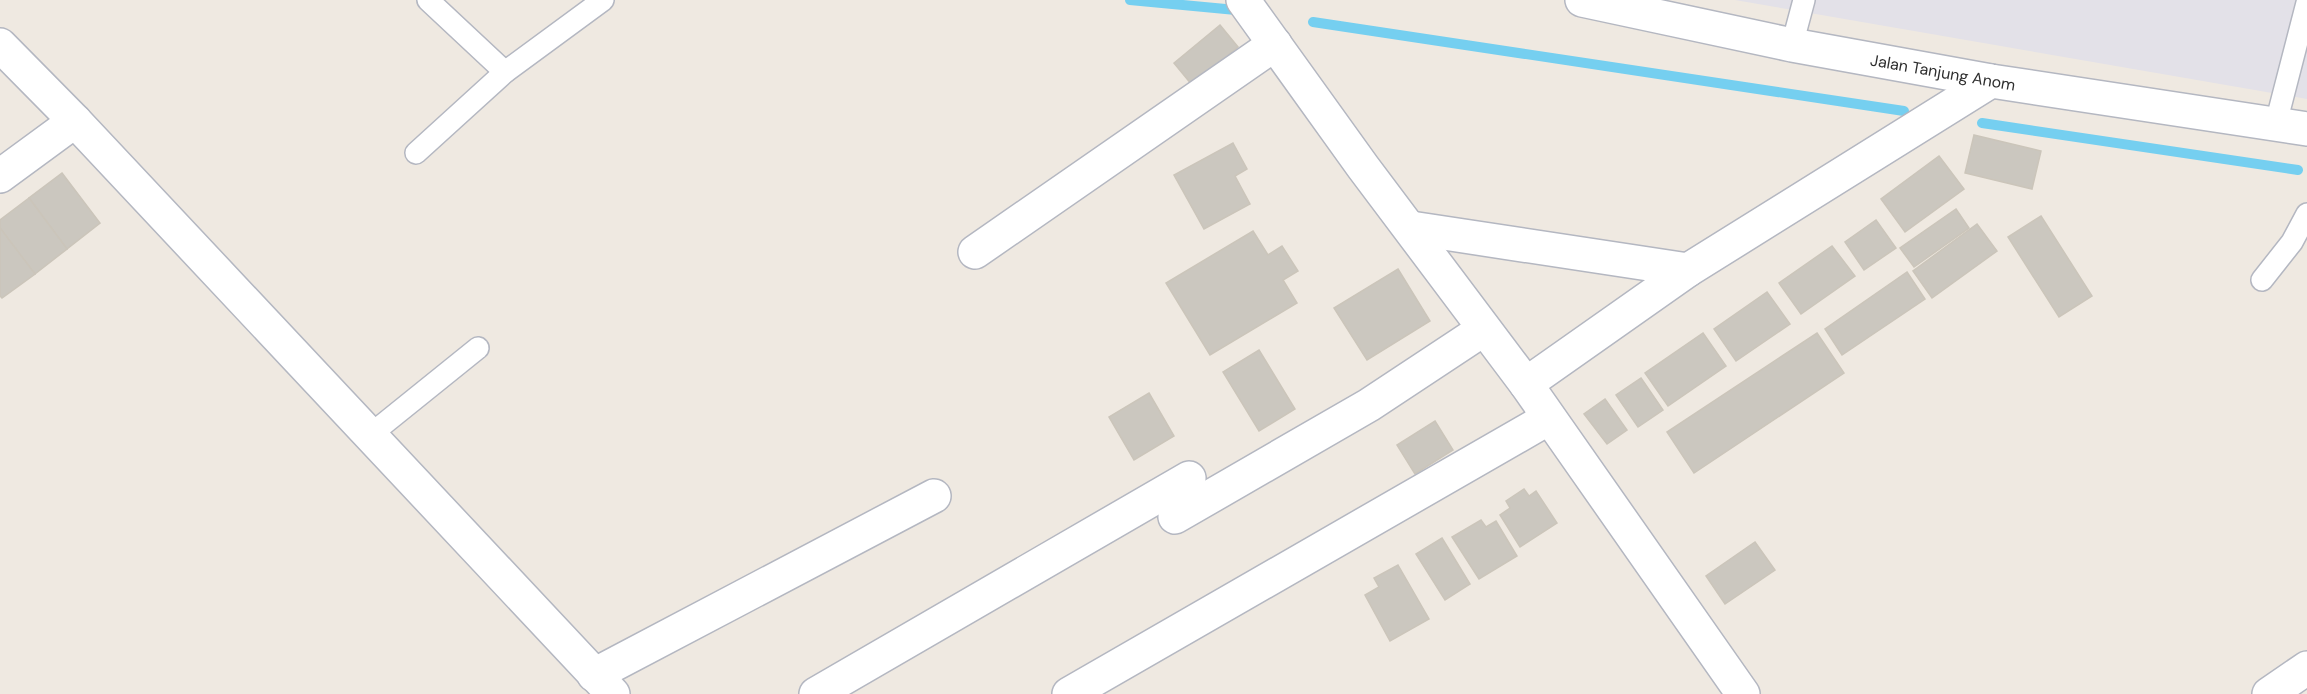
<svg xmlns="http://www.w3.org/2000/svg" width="2307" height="694" viewBox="0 0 2307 694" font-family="'DM Sans',sans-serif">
<rect width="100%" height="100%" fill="#efe9e1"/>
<path fill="#e3e1e8" d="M1735,0H2307V99Z"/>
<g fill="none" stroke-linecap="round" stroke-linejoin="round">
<g stroke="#75cff0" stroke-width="10">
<path d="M1130,0L1236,10"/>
<path d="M1313,22L1904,111"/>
<path d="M1982,123L2298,170"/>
</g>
</g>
<g fill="#cbc7bf" stroke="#cbc5ba" stroke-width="1.5">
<path d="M1220,25L1238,47L1192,85L1174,63Z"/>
<path d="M1974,135L2041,151L2032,189L1965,173Z"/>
<path d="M1233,143L1247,169L1235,176L1250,204L1204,229L1174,175Z"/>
<path d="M1939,156L1964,189L1905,232L1881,199Z"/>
<path d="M62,173L100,223L67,249L29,198Z"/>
<path d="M29,198L67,249L35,274L0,228V220Z"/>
<path d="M1956,209L1969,228L1914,267L1900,248Z"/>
<path d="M2041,216L2092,296L2059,317L2008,237Z"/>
<path d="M1876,220L1896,248L1864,270L1845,242Z"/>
<path d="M1977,224L1997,251L1932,298L1913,271Z"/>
<path d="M0,228L35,274L2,298L0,296Z"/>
<path d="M1253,231L1268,255L1282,246L1298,271L1283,280L1297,303L1210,355L1166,283Z"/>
<path d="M1832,246L1855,276L1801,314L1779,283Z"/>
<path d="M1398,269L1430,321L1367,360L1334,308Z"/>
<path d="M1907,272L1925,299L1842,355L1825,329Z"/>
<path d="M1767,292L1790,324L1736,361L1714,329Z"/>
<path d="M1703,333L1726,366L1668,406L1645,373Z"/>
<path d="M1817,333L1844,373L1694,473L1667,432Z"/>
<path d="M1259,350L1295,409L1259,431L1223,372Z"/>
<path d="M1641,378L1663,410L1638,427L1616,395Z"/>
<path d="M1149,393L1174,436L1134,460L1109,417Z"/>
<path d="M1605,399L1627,430L1607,444L1584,414Z"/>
<path d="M1435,421L1453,450L1415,474L1397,445Z"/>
<path d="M1524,489L1529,496L1536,491L1557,523L1520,547L1500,515L1510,508L1506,501Z"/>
<path d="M1481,520L1486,527L1496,521L1517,556L1479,579L1452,537Z"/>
<path d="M1442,538L1470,584L1445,600L1416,554Z"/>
<path d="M1755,542L1775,570L1725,604L1706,576Z"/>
<path d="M1398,565L1429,619L1390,641L1365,595L1379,587L1374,578Z"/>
</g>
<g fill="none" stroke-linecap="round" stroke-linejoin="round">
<g stroke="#b4b7c1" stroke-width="24">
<g id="service">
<path d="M428,0L505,72"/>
<path d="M1792,45L1804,0"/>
<path d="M2276,123L2307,3"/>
<path d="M416,153L505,72L603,0"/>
<path d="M2262,280L2292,242L2307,214"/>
<path d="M370,435L478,348"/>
</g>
</g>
<g stroke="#b4b7c1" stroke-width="36">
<g id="minor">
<path d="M1243,0L1363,167L1526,384L1743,694"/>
<path d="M0,45L75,121L613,694"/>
<path d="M0,176L75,121"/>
<path d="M1411,228L1688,270"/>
<path d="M975,252L1275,44"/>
<path d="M1526,384L1688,270L1991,81"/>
<path d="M1175,517L1369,405L1484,329"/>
<path d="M594,675L934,496"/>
<path d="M816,694L1189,478"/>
<path d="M1069,694L1549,418"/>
<path d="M2269,694L2307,668"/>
</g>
</g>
<g stroke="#b4b7c1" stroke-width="36">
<path id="secondary" d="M1582,0L1792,45L1991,81L2307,129"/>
</g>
<use href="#service" stroke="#fff" stroke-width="21"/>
<use href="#minor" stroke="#fff" stroke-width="33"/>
<use href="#secondary" stroke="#fff" stroke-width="33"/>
</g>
<g text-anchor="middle" stroke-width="5" stroke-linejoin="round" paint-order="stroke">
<g font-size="16" fill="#2e2e2e" stroke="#fff">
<text transform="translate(1943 72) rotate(10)" y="6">Jalan Tanjung Anom</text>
</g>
</g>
</svg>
